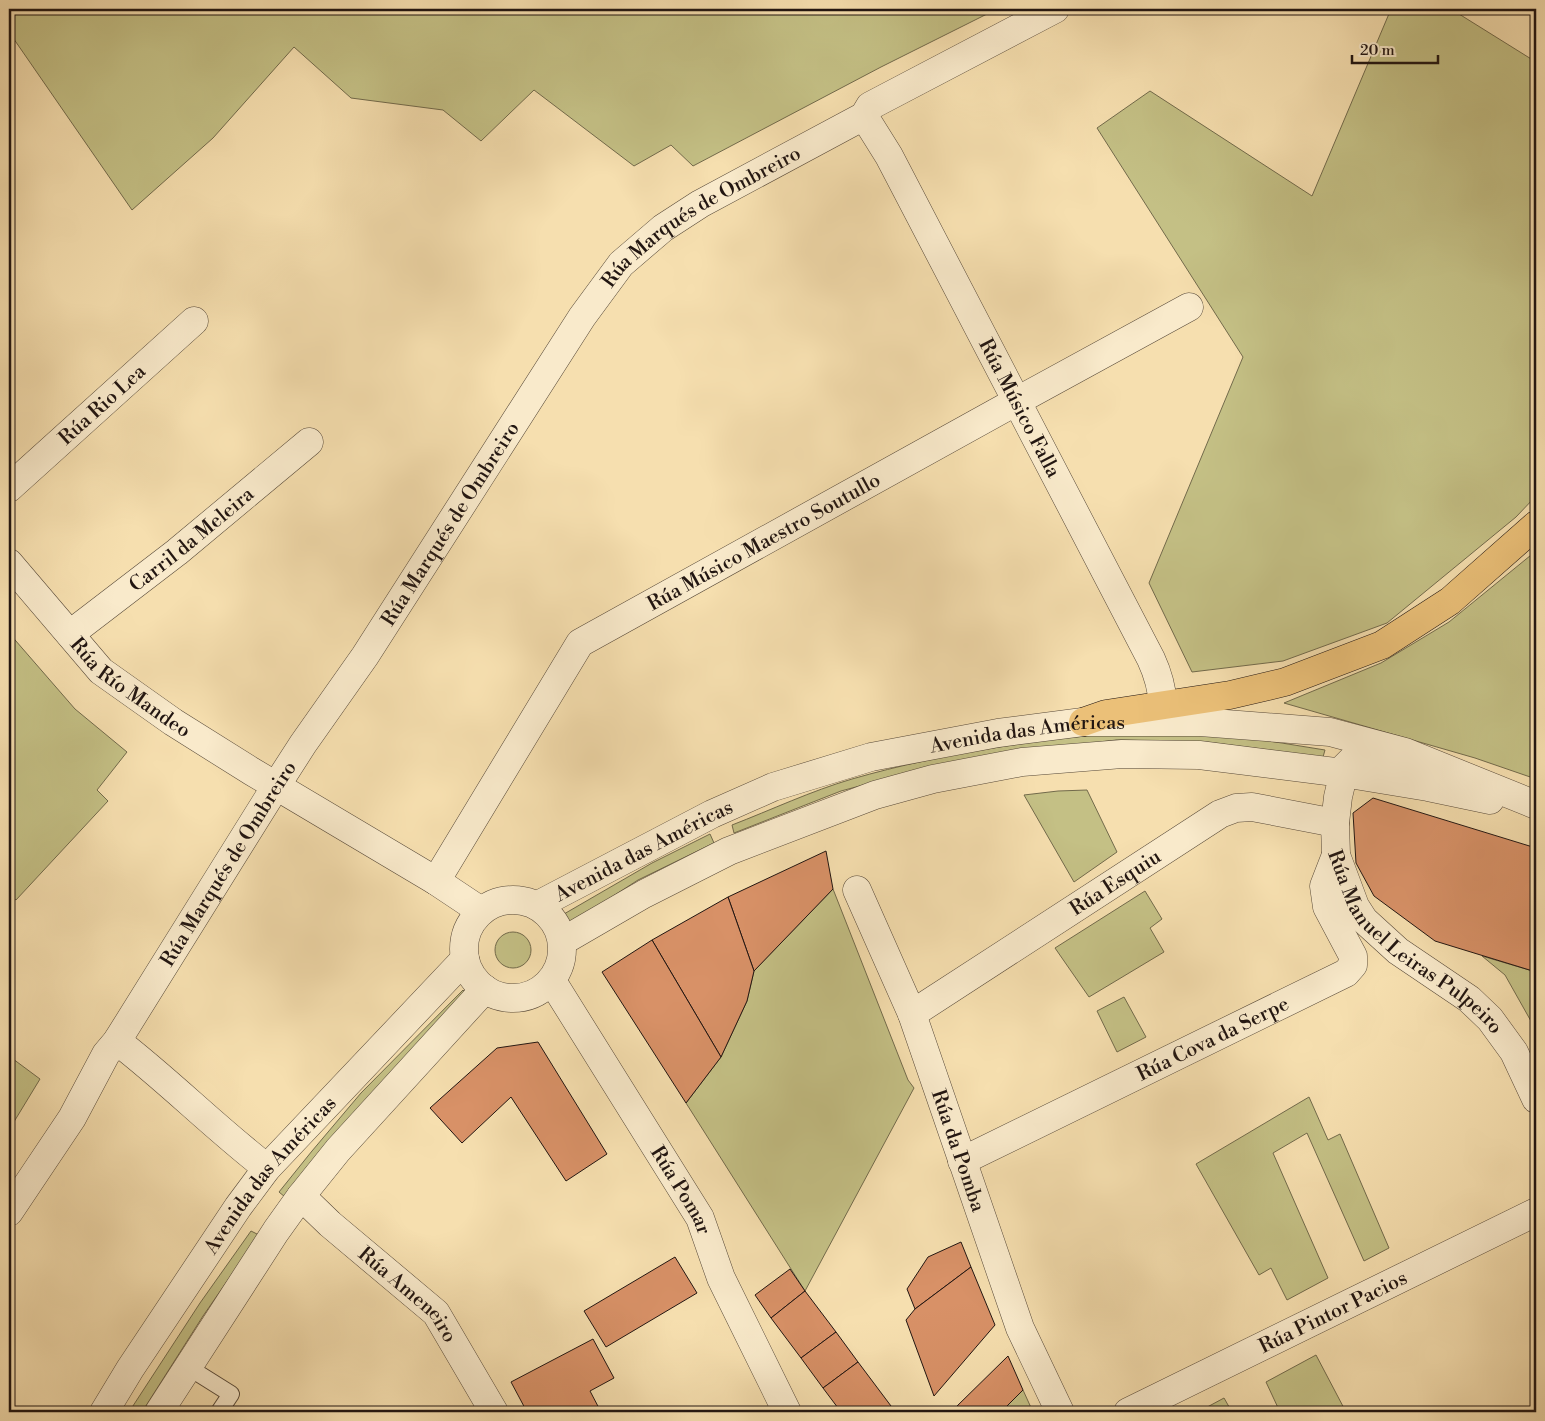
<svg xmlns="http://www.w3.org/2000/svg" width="1545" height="1421" viewBox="0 0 1545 1421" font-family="'Libre Bodoni',serif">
<rect width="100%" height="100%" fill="#f6dfaf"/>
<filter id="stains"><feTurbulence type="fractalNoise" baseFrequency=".004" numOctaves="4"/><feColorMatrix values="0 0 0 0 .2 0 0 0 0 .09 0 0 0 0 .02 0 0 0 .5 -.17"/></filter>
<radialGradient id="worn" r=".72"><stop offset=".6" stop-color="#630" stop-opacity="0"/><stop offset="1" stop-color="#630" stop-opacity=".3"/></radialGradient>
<g fill="#c4c085" stroke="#726a4b">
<path d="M9,9H997L881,67L693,166L671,145L634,166L534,90L481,141L443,110L351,98L294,47L213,138L132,210L9,32Z"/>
<path d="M1391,9H1451L1536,62V496L1516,517L1387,623L1283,661L1192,672L1149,583L1243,357L1097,128L1150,91L1312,196Z"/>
<path d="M1536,551V779L1475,758L1284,703L1381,663L1449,622Z"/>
<path d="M9,633L75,709L127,752L97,790L108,801L16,900L9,895Z"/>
<path d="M1143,731L1263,740L1325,750L1323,757L1206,742L1116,740L1039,750L878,781L841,791L734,833L732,825C771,810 811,791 852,779C946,752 1045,738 1143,731Z"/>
<path d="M1087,790L1117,852L1074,882L1024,795L1058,791Z"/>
<path d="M710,834L714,843L638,880L570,924L564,914L652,863Z"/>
<path d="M833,889L908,1080L914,1088L805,1291L686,1103L721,1057L747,1001L754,971Z"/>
<path d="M1145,891L1162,919L1150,928L1164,952L1089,997L1055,948Z"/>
<circle cx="513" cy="950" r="18"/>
<path d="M1482,956L1536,972V1030L1505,975Z"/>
<path d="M463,990L471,998L285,1197L279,1192L312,1151L361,1093Z"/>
<path d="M1124,997L1146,1037L1117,1052L1097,1011Z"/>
<path d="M9,1056L40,1079L9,1130Z"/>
<path d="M1309,1097L1328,1140L1340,1134L1389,1248L1364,1261L1307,1133L1273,1153L1328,1278L1287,1300L1271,1268L1259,1275L1196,1164Z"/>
<path d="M251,1231L259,1235L203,1316L142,1412H129L200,1303Z"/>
<path d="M1316,1355L1346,1412H1280L1266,1382Z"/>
<path d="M1023,1390L1033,1412H1001Z"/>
<path d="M1224,1398L1232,1412H1198Z"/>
</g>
<g fill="#d89167" stroke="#211511">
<path d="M1373,798L1536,848V972L1435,941L1374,896L1356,863L1353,813Z"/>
<path d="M826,851L833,889L754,971L728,897Z"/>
<path d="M728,897L754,971L747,1001L721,1057L652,940Z"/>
<path d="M652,940L721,1057L686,1103L602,972Z"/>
<path d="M538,1042L607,1154L566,1181L511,1097L462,1143L430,1108L497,1048Z"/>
<path d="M961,1242L971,1267L915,1309L907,1289L928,1257Z"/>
<path d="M675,1257L697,1293L606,1347L584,1311Z"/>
<path d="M971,1267L995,1325L934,1396L906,1320L915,1309Z"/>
<path d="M790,1269L805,1291L771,1318L755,1295Z"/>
<path d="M805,1291L836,1332L801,1358L771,1318Z"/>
<path d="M836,1332L858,1362L823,1388L801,1358Z"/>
<path d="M593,1339L614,1378L590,1391L601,1412H527L511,1382Z"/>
<path d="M1008,1356L1023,1390L1001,1412H957L954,1409Z"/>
<path d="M858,1362L891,1406L882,1412H841L823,1388Z"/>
</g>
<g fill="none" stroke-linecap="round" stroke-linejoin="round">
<g stroke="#564838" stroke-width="18">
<path id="service" d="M188,1367L231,1394L219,1412"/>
</g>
<g stroke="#564838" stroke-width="29">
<g id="minor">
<path id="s1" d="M864,116L889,156L1151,659C1158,674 1162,688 1163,705"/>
<path id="s2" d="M9,488L194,321"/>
<path id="s3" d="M9,563L101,671L173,722L251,771L436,881L481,911"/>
<path id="s4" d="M70,634L177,552L309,442"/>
<path id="s5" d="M1438,775L1370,759L1358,758L1352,760L1345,767L1338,797L1335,823L1336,855L1355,906L1364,920L1398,951L1469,999L1490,1019L1514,1052L1536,1099"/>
<path id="s6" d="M436,881L580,643L1017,401L1189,307"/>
<path id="s7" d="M857,890L912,1014L1020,1328L1060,1412"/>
<path id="s8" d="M552,981L700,1218L721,1278L787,1412"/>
<path id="s9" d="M912,1014L1220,814L1236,808L1252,807L1335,823"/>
<path d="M117,1041C169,1081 215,1128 267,1168"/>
<path id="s10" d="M962,1161L1346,973L1353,965V956L1327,907L1324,886L1336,855"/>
<path id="s11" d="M301,1196L330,1224L436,1313L494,1412"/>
<path id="s12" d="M9,1212L72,1118L106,1054L117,1041L276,786L303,744L365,656L582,317L621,264L663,228L700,204L864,116L870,106L1055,9"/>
<path id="s13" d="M1128,1412L1536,1212"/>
</g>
</g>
<g stroke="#564838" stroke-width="29">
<g id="tertiary">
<circle cx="513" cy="949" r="49"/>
<path id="s14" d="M538,905L712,814L773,787L871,757L998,733L1083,722H1200L1330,732L1405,752L1536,805"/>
<path d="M563,941L644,894L729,851L875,795L933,779L1022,762L1122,754L1199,755L1343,773L1428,787L1490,800"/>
<path id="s15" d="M104,1412L130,1369L238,1207L267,1168L465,959"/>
<path d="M159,1412L276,1231L301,1196L338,1150L485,989"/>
</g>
</g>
<g stroke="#211511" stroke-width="29">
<path id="trunk" d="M1083,722L1106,714L1230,695L1285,682L1382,645L1450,601L1536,525"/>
</g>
<use href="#service" stroke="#f9eacb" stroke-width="16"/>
<use href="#minor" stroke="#f9eacb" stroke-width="28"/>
<use href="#tertiary" stroke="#f9eacb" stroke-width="28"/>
<use href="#trunk" stroke="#ebc078" stroke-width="28"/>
</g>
<g text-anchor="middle" stroke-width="4" stroke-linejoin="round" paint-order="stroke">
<g font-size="20" fill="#211511" stroke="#f9eacb">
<text dy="7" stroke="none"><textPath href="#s12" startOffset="1222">Rúa Marqués de Ombreiro</textPath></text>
<text dy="7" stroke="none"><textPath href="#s2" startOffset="125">Rúa Rio Lea</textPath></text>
<text dy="7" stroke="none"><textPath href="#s1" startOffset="331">Rúa Músico Falla</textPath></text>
<text dy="7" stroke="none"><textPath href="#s12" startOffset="818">Rúa Marqués de Ombreiro</textPath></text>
<text dy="7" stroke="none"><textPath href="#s4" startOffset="154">Carril da Meleira</textPath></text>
<text dy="7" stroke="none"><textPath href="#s6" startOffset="488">Rúa Músico Maestro Soutullo</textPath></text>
<text dy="7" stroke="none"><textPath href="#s3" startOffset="175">Rúa Río Mandeo</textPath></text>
<text dy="7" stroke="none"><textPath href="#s14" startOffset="524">Avenida das Américas</textPath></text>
<text dy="7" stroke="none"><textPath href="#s14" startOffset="119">Avenida das Américas</textPath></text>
<text dy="7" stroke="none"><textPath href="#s12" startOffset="412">Rúa Marqués de Ombreiro</textPath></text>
<text dy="7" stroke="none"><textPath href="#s9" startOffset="242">Rúa Esquiu</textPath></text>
<text dy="7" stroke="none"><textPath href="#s5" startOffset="308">Rúa Manuel Leiras Pulpeiro</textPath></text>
<text dy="7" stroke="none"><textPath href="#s10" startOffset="279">Rúa Cova da Serpe</textPath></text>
<text dy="7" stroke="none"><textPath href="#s7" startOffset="280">Rúa da Pomba</textPath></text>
<text dy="7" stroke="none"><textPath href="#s15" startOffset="290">Avenida das Américas</textPath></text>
<text dy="7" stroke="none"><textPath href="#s8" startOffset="246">Rúa Pomar</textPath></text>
<text dy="7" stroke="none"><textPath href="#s11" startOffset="146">Rúa Ameneiro</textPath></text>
<text dy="7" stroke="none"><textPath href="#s13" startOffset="228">Rúa Pintor Pacios</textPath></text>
</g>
</g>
<rect width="1545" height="1421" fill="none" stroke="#f6dfaf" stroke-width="30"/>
<rect x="10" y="10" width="1525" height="1401" fill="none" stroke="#211511" stroke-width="2.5"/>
<rect x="15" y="15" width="1515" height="1391" fill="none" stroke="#211511"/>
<path d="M1352 55v8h86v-8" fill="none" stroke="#211511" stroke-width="2.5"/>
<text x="1360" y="55" font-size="15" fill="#211511" stroke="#f9eacb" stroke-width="4" paint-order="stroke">20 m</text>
<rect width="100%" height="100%" filter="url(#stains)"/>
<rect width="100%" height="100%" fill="url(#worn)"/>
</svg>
